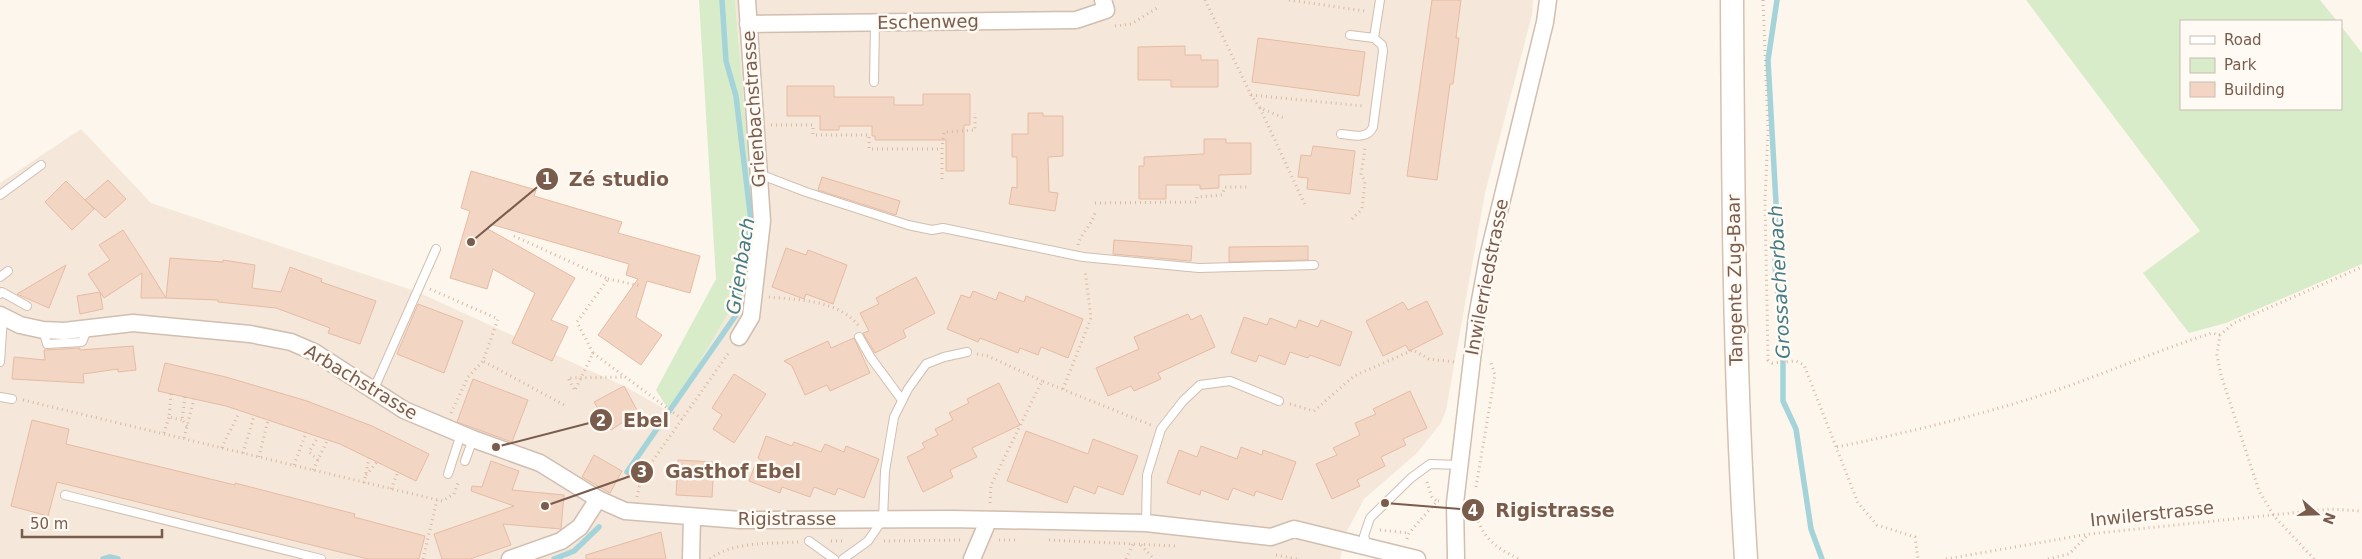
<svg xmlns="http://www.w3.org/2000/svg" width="2362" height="559" viewBox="0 0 2362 559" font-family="'DejaVu Sans',sans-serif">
<rect width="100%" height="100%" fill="#fdf6ec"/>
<path fill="#f5e8da" d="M735,0H1533L1532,15L1485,193L1446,410L1441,423L1417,453L1364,499L1347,531L1340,559H0V183L81,129L151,203L415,291L624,386L670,412L748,280L739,43Z"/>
<g fill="#d8ecc9">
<path d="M699,0H735L753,210L748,280L670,412L656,390L716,279Z"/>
<path d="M2026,0H2320L2337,21H2181V109H2341V26L2362,53V264L2226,323L2189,333L2143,273L2200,231Z"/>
</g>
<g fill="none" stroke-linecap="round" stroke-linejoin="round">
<g stroke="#a5d3da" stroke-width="5.5">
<path d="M1777,0L1768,60L1776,203L1775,267L1783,344V401L1796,429L1811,529L1822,559"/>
<path d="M627,472L736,315L751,221L736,96L726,61L722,0"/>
<path d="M103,559L110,557L118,559"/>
<path d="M554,559L574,551L599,527"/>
</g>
</g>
<g fill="#f3d5c3" stroke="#e6bba3">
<path d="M1432,0H1461L1456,38H1459L1453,84H1450L1437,180L1407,176Z"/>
<path d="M1258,38L1365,52L1359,96L1252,82Z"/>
<path d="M1185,46V55H1201V60H1218V87H1171V80H1138V47Z"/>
<path d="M787,86H834V97H894V105H923V94H970V125H964V171H946V140H875V136H872V126H839V130H820V116H787Z"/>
<path d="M1028,113H1043V116H1063V156L1048,157L1049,192L1058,193L1055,211L1009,204L1012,187L1017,188V157H1012V134H1028Z"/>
<path d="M1204,139H1226V143H1251V174L1219,175V188L1200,189V185H1166V199H1139V166H1144V157L1204,154Z"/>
<path d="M1313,146L1355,151L1350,194L1307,189L1308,178L1298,177L1301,155L1311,156Z"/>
<path d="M471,171L536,190L534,196L622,222L618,233L700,256L690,293L647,281L636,317L662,335L641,365L598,335L638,279L626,275L629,264L490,224L488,229L575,278L551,320L568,327L552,361L512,343L535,293L493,269L487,289L450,278L470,211L461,208Z"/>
<path d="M822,177L900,201L896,215L818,190Z"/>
<path d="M108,180L126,199L105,218L85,200Z"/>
<path d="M66,181L94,209L72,230L45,202Z"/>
<path d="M123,230L143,261L166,298H141L142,273L104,298L88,274L110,260L99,245Z"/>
<path d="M1114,240L1192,246L1191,261L1113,254Z"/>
<path d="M1308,246V260L1229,262V247Z"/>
<path d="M786,248L806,255L808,250L847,265L833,304L806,294L804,299L772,287Z"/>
<path d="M170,258L223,262V260L255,265L252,288L281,292L290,267L322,279L321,282L376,301L360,344L328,333L330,328L276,308L218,302V300L166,298Z"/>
<path d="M66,265L49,308L17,294Z"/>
<path d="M916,277L935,313L903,330L906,337L875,353L863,333L869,331L860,313L879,304L876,298Z"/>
<path d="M973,291L996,300L999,292L1024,302L1026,296L1083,319L1068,358L1041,347L1038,355L1020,348L1018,353L980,338L978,342L947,329L961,295L970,298Z"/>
<path d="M100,292L103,309L80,314L77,296Z"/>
<path d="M1427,301L1443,334L1409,351L1406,345L1383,356L1366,321L1403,302L1408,310Z"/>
<path d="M418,304L463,321L444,373L397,354Z"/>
<path d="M1188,314L1191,320L1201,315L1215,347L1158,373L1161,379L1134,391L1131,386L1108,396L1096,368L1139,349L1134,337Z"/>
<path d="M1244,317L1267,325L1270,318L1296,328L1299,320L1318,327L1321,320L1352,332L1340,366L1310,355L1308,358L1290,352L1285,365L1259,355L1256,362L1231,353Z"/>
<path d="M854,338L870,373L830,391L827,385L805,395L792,366L784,361L828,341L831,348Z"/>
<path d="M133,346L136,370L118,372V369L83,374L84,383L12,379L14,357L45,360L44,350L80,348V350Z"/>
<path d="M165,363L226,377L307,401L372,426L429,454L416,481L340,444L226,406L158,391Z"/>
<path d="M734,374L766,394L734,443L713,429L722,415L712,408Z"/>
<path d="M473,379L528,400L512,442L457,422Z"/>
<path d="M999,383L1020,425L972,448L977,457L950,470L953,477L923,492L907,457L925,448L922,443L938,435L935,429L953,420L949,413L969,403L967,399Z"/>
<path d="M624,386L638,412L611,430L594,402Z"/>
<path d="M1410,391L1427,428L1403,439L1406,445L1381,457L1385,466L1357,480L1360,486L1332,499L1316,464L1337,455L1333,448L1360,435L1355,423L1376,414L1373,409Z"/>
<path d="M32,420L69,429L66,444L235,485V483L355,514L354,517L425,536L419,559H368L57,482L48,516L11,506Z"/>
<path d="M1026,431L1088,454L1093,439L1138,456L1123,495L1098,486L1095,494L1074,486L1067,503L1007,481Z"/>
<path d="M766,436L792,446L794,442L821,452L825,444L844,452L846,446L879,459L864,498L838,488L835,495L814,487L810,497L782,487L780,493L749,481L755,465H768L758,458Z"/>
<path d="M1201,446L1237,459L1241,447L1262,455L1263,450L1296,462L1282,500L1256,491L1254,496L1233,488L1228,500L1201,490L1200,495L1167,483L1179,450L1197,457Z"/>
<path d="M594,455L622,471L610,493L582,477Z"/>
<path d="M678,460L714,462L712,497L676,495Z"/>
<path d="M491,461L519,471L512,490L564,495L561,529L503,524L511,545L470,559H442L434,534L514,506L471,491L472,486L482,487Z"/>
<path d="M661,532L666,559H586V555Z"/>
</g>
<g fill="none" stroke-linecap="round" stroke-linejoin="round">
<g stroke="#d1beb0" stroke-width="10">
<g id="lane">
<path d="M1350,35L1374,38"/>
<path d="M874,82L875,22"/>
<path d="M1341,134C1353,135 1367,140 1373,127L1383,51L1382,45L1374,38L1380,0"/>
<path d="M759,174L806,192L908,225L932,230L943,228L1083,257L1199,268L1314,265"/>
<path d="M0,195L41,165"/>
<path d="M0,277L8,271"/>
<path d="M0,294L2,292L27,306"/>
<path d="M43,330L47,344L82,342L87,330"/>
<path d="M859,337L871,358L902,400"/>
<path d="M0,362L3,317"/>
<path d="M373,391L436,249"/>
<path d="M0,397L12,399"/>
<path d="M465,461L473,439"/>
<path d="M448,474L461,434"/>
<path d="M65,495L321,559"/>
<path d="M1146,523L1147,475L1161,429L1183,401L1200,385L1230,381L1279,401"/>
<path d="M809,541L834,559"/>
<path d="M1367,546L1364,536L1370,518L1411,478L1430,464L1459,465"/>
<path d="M843,559L868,541L883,519L885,471L894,417L908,389L926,364L944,357L967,352"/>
</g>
</g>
<g stroke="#d1beb0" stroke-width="19">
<g id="street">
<path d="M748,24L1076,20L1106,10L1103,0"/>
<path d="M0,315L20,325L43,330L64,331L133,323L250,334L291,342L314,352L404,410L473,439L540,463L598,499L625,511L740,520L951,519L1146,523L1271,537L1294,529L1417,559"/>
<path d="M739,337L751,317L762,221L747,0"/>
<path d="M510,559L561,541L580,527L598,499"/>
<path d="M691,559L692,517"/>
<path d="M972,559L988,521"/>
<path d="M1456,559L1455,503L1477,317L1488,257L1545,22L1548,0"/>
</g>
</g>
<g stroke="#d6c0b0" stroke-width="25">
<path id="secondary" d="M1732,0C1733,186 1734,373 1746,559"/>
</g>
<g stroke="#d9b8a5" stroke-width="3" stroke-dasharray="1 4" stroke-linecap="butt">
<path d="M1205,0L1251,95L1260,108L1284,118"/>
<path d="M1289,0L1365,11"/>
<path d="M1763,0L1768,129L1765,201L1768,360L1772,363L1796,361L1804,365L1858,503L1877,525L1915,537L1918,559"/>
<path d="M1115,26L1131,24L1157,8"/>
<path d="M1251,95L1363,106"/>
<path d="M1260,108L1305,205"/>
<path d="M771,125H813V135H869V149H942L944,132L975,130V113"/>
<path d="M942,179V149"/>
<path d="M1095,203L1196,202L1197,197L1222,195L1225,187H1250"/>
<path d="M1352,219L1362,209L1365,181L1361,175L1365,148"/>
<path d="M514,236L608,279L577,322L593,353L575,390"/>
<path d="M1078,245C1080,234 1091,227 1095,213"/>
<path d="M608,279L641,286"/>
<path d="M430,289L498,319L483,361L566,406"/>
<path d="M769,297C800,300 837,300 858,325"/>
<path d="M593,353L682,419"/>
<path d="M977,354L988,356L1042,381"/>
<path d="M574,389L568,378L624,377"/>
<path d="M1063,389L1091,318L1085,270"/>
<path d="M171,394L169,417L182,420"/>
<path d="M185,397L182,420L187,426"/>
<path d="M23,400L442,501L454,494L458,483"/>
<path d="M1290,404L1314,411L1354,376L1413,350L1429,359L1455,362"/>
<path d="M451,413L468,377L483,361"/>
<path d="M164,433L169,417"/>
<path d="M184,438L194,399"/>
<path d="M1837,447C1901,434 1964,419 2026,400C2089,381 2149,353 2212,333L2220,335"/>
<path d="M222,448C227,434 234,426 239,412"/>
<path d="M243,453L254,416"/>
<path d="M259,457L268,420"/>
<path d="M318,460L309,452L318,437"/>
<path d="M294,465L306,433"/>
<path d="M313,470L327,441"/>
<path d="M628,474L639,485"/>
<path d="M366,475L377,462"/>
<path d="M1427,482L1432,497L1437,501"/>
<path d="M364,483L369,458"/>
<path d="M1476,487L1495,375L1490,360"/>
<path d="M391,489L398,472"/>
<path d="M637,497L642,476L730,351"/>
<path d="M990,503L991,485L1042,381L1151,425"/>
<path d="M1474,507C1481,536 1492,546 1519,559"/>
<path d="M1380,530L1409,533"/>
<path d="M1407,539L1409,533L1437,501H1439"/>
<path d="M999,540H1015"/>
<path d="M1049,540L1177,546"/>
<path d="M831,541H845"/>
<path d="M884,541L962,540"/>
<path d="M1141,545L1154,559"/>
<path d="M1276,555L1297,559"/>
<path d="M423,559L437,500"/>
<path d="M710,559C733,541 770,544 798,542"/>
<path d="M1126,559L1133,544"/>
<path d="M1946,559L2089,534L2330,509L2362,511"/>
<path d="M2048,559L2069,554L2089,534"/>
<path d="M2314,559L2274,516L2259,491L2221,375L2217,355L2220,335L2234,323L2362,267"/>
</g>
<use href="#lane" stroke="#fff" stroke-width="8"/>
<use href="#street" stroke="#fff" stroke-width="16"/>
<use href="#secondary" stroke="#fff" stroke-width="22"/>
</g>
<g text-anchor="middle" stroke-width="5" stroke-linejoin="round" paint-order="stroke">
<g font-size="18" fill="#7a5c4d" stroke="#fffaf3">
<text transform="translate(928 22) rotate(-1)" y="6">Eschenweg</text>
<text transform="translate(754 109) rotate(-94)" y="6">Grienbachstrasse</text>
<text transform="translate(1487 277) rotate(-79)" y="6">Inwilerriedstrasse</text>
<text transform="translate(1735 280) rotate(-91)" y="6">Tangente Zug-Baar</text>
<text transform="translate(361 382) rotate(31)" y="6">Arbachstrasse</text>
<text transform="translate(2152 514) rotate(-6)" y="6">Inwilerstrasse</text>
<text x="787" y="525">Rigistrasse</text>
</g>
<g font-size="19" font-style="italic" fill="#437c86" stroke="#fffaf3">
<text transform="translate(740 266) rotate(-81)" y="7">Grienbach</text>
<text transform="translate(1779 282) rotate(-93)" y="7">Grossacherbach</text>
</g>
</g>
<path fill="none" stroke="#7a5c4d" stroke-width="2" d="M471 242L547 179M496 447L601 420M545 506L642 472M1385 503L1473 510"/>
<g fill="#7a5c4d" stroke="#fffaf3" stroke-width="2">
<circle cx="471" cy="242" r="5"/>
<circle cx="496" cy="447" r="5"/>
<circle cx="545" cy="506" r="5"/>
<circle cx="1385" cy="503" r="5"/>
<circle cx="547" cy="179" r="12"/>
<circle cx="601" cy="420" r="12"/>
<circle cx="642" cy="472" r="12"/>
<circle cx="1473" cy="510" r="12"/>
</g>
<g font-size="15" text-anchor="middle" font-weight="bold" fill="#fff">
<text x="547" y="184">1</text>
<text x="601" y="426">2</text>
<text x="642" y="477">3</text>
<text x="1473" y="516">4</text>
</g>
<g font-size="19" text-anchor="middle" font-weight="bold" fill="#7a5c4d" stroke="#fffaf3" stroke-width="5" stroke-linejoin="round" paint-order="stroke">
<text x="619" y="186">Zé studio</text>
<text x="646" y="427">Ebel</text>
<text x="733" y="478">Gasthof Ebel</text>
<text x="1555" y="517">Rigistrasse</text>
</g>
<rect x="2180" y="20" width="162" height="90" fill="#fffaf3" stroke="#cabbb1"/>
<rect x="2190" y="36" width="25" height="8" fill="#ffffff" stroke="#cabbb1"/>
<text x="2224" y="45" font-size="15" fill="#7a5c4d">Road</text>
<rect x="2190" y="58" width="25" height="15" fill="#d8ecc9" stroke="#cabbb1"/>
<text x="2224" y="70" font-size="15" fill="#7a5c4d">Park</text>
<rect x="2190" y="82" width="25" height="15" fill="#f3d5c3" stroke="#cabbb1"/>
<text x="2224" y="95" font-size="15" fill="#7a5c4d">Building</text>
<g transform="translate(2317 514) rotate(110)" stroke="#fffaf3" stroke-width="4" paint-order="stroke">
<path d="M0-4L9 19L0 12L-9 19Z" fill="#7a5c4d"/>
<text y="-8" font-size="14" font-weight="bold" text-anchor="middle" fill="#7a5c4d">N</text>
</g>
<path d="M22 529v8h140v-8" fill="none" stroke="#7a5c4d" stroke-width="2.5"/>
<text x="30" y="529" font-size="15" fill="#7a5c4d" stroke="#fffaf3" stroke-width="4" paint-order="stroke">50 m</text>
</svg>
